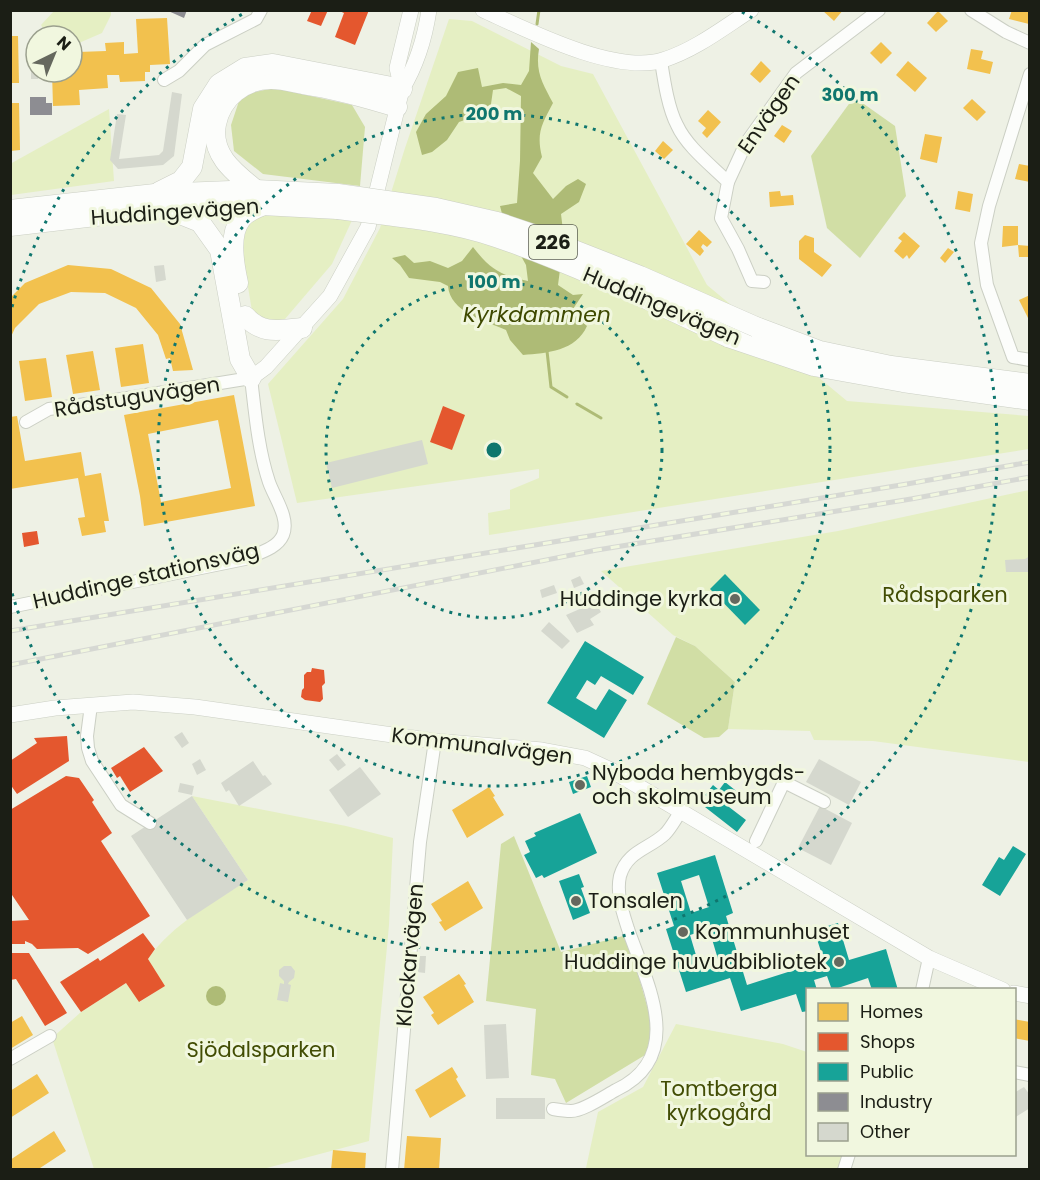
<svg xmlns="http://www.w3.org/2000/svg" width="1040" height="1180" viewBox="0 0 1040 1180" font-family="Poppins,sans-serif">
<rect width="100%" height="100%" fill="#eef1e5"/>
<g fill="#e5efc3">
<path d="M54,11H111V15L102,33L72,46V36H48L41,25Z"/>
<path d="M449,19L472,21L561,66L593,74L707,285L847,401L1029,416V449L489,535L488,513L510,509V490L539,478V469L297,503L268,384L343,299L380,228L405,148Z"/>
<path d="M109,109L114,181L11,195L10,164Z"/>
<path d="M262,215L353,218L332,264L285,319L266,322L252,311L240,239L246,222Z"/>
<path d="M1029,490V762L873,741L814,740L810,731L728,729L735,682L695,646L673,635L601,571L838,531Z"/>
<path d="M192,796L346,826L393,838L389,925L369,1141L263,1169H94L52,1038L81,1012L126,983L140,1002L164,986L148,959C172,924 213,903 248,880Z"/>
<path d="M676,1024L783,1044L807,1052L808,1154L844,1155L840,1169L590,1170L586,1168L598,1112L643,1087Z"/>
</g>
<g fill="#d1dea5">
<path d="M274,88L352,105L365,127L360,186L263,174L234,151L231,125L241,95Z"/>
<path d="M854,97L895,126L906,196L860,258L827,228L811,156Z"/>
<path d="M676,637L695,646L735,682L728,729L719,737L704,738L647,704Z"/>
<path d="M514,836L561,952L627,935L653,1027L650,1052L566,1103L555,1079L531,1075L536,1009L486,1001L501,844Z"/>
</g>
<g fill="#aebb76">
<path d="M531,42L539,49C535,72 543,84 553,103C542,124 536,133 542,157L533,173L553,199L566,186L578,179L586,184L579,202L561,214L564,239L558,285L573,295L583,294L571,312L587,326C576,351 547,353 523,355L510,340L506,330C485,321 450,312 448,286L440,282L409,278L400,265L392,258L405,255L414,263L430,261L448,268L462,261L473,247C490,269 501,276 528,281L526,265L506,229L500,206L517,203L520,161L521,96L506,88L493,90L490,111L459,122L447,140L432,152L422,155L416,132L426,114L446,96L458,72L478,68L482,87L503,83L521,85L529,71Z"/>
<circle cx="216" cy="996" r="10"/>
</g>
<g fill="#f2c14e" fill-rule="evenodd">
<path d="M822,10H843L834,21Z"/>
<path d="M1012,10H1030L1029,24L1009,19Z"/>
<path d="M938,11L948,21L936,32L927,23Z"/>
<path d="M167,18L170,64L150,65V72H145V81L120,82L119,75H107L108,88L79,90L80,105L53,106L52,72H72V62H78V52L106,51L105,43L124,42V54L138,53L136,19Z"/>
<path d="M10,36H18L19,83H10Z"/>
<path d="M881,42L892,53L881,64L870,53Z"/>
<path d="M971,49L983,51L981,59L993,62L990,74L967,69Z"/>
<path d="M761,61L771,71L760,83L750,74Z"/>
<path d="M908,61L927,78L915,92L896,75Z"/>
<path d="M972,99L986,112L977,121L963,108Z"/>
<path d="M10,103H19L20,150L10,151Z"/>
<path d="M708,110L721,122L707,138L702,133L706,128L698,121Z"/>
<path d="M782,125L792,131L784,143L774,136Z"/>
<path d="M925,134L942,137L937,163L920,159Z"/>
<path d="M663,141L673,150L664,159L655,151Z"/>
<path d="M1019,164L1030,166V182L1015,179Z"/>
<path d="M780,191L781,196L793,195L794,205L770,207L769,192Z"/>
<path d="M958,191L973,194L970,212L955,209Z"/>
<path d="M1003,226H1018V245L1030,246V257H1019L1018,245L1002,247Z"/>
<path d="M699,230L712,242L707,247L703,244L701,247L704,251L700,256L686,244Z"/>
<path d="M904,232L920,246L909,259L907,255L903,259L894,251L902,241L898,238Z"/>
<path d="M805,235L814,238V252L832,265L822,277L799,259V241Z"/>
<path d="M948,248L954,252L945,263L940,258Z"/>
<path d="M68,265L111,269L151,288L180,324L193,370L173,371L170,358L166,359L158,335L136,308L105,293L71,292L39,304L15,328L10,339V298L25,283Z"/>
<path d="M1030,295V322L1019,300Z"/>
<path d="M143,344L149,383L121,387L115,348Z"/>
<path d="M93,351L100,390L73,394L66,355Z"/>
<path d="M46,358L52,397L25,401L19,361Z"/>
<path d="M234,395L255,506L144,526L140,496L124,415ZM218,420L231,488L161,502L148,434Z"/>
<path d="M17,416L25,461L81,452L85,476L101,473L109,521H104L106,532L82,536L78,518L85,517L78,478L10,489V417Z"/>
<path d="M489,787L495,796L493,797L504,815L467,838L452,810Z"/>
<path d="M468,881L483,908L445,931L439,922L442,921L431,904Z"/>
<path d="M459,974L466,984L464,985L474,1002L438,1025L431,1015L434,1013L423,997Z"/>
<path d="M22,1016L33,1035L10,1049V1023Z"/>
<path d="M1014,1019L1030,1022V1041L1014,1038Z"/>
<path d="M452,1067L458,1077L456,1079L466,1096L430,1118L415,1090Z"/>
<path d="M37,1074L49,1093L10,1118V1091Z"/>
<path d="M54,1131L66,1151L37,1170H10V1160Z"/>
<path d="M407,1136L441,1138L439,1170H404Z"/>
<path d="M333,1150L366,1153L365,1170H331Z"/>
</g>
<g fill="#e4572e">
<path d="M312,10H328L321,26L307,21Z"/>
<path d="M337,10H369L355,45L335,37L344,13Z"/>
<path d="M443,406L465,415L452,450L430,442Z"/>
<path d="M37,531L39,544L24,547L22,533Z"/>
<path d="M312,668L324,670L325,683L322,686L323,699L320,702L305,700L301,697L302,690L304,688V675L307,672H311Z"/>
<path d="M67,736L69,761L17,794L10,784V761L37,743L34,738Z"/>
<path d="M144,747L163,771L130,792L120,776L117,778L111,768Z"/>
<path d="M66,776L79,778L94,800L92,802L112,833L101,841L150,916L88,954L78,948L37,949L32,944L25,941V944H10V921L29,920L10,892V810Z"/>
<path d="M143,933L155,949L148,959L165,986L139,1002L126,983L81,1012L60,982L98,958L100,961Z"/>
<path d="M10,953H29L67,1013L45,1026L16,979L10,980Z"/>
</g>
<g fill="#17a398" fill-rule="evenodd">
<path d="M725,574L760,610L745,625L710,589Z"/>
<path d="M585,641L644,677L633,695L601,676L595,685L587,680L576,698L596,710L609,689L627,700L604,738L547,703Z"/>
<path d="M587,776L591,787L573,794L569,782Z"/>
<path d="M725,782L740,794L729,807L746,820L737,832L705,807L711,800L705,795L713,785L719,790Z"/>
<path d="M580,813L597,853L544,878L542,875L536,878L524,855L530,852L525,841L536,836L534,833Z"/>
<path d="M1013,846L1026,854L1000,896L982,885L999,857L1004,860Z"/>
<path d="M715,855L733,913L726,916L747,985L810,965L812,971L826,967L814,930L838,923L849,960L886,949L898,990H872L868,978L832,990L827,976L814,980L817,990H808V1011L802,1012L796,994L741,1011L730,978L686,992L666,929L674,926L657,873ZM699,875L709,907L691,913L681,881ZM709,929L720,966L701,972L690,935Z"/>
<path d="M579,874L584,887L581,888L590,913L573,920L559,881Z"/>
</g>
<g fill="#8d8d92">
<path d="M166,10H187L184,18Z"/>
<path d="M30,97H46V103H52V115H30Z"/>
</g>
<g fill="none" stroke-linecap="round" stroke-linejoin="round">
<g stroke="#aebb76" stroke-width="3">
<path d="M537,24L539,10"/>
<path d="M547,351L551,387L567,397"/>
<path d="M577,404L601,418"/>
</g>
</g>
<g fill="#d5d8ce">
<path d="M31,68L36,69V72H39L38,79H31Z"/>
<path d="M172,92L182,94L174,156L163,165L118,169L110,160L117,114L126,115L119,159L159,155L163,151Z"/>
<path d="M164,265L166,280L156,282L154,266Z"/>
<path d="M422,440L428,464L332,488L326,463Z"/>
<path d="M1030,556V572H1006L1005,560L1025,559Z"/>
<path d="M580,576L584,584L574,588L571,580Z"/>
<path d="M554,585L557,593L542,598L540,590Z"/>
<path d="M590,594L601,612L590,619L594,625L577,633L566,615L582,608L578,600Z"/>
<path d="M549,622L570,641L562,649L541,631Z"/>
<path d="M182,732L189,743L182,748L174,737Z"/>
<path d="M337,754L346,765L338,771L329,760Z"/>
<path d="M200,759L206,770L197,775L192,764Z"/>
<path d="M819,759L861,782L849,805L806,782Z"/>
<path d="M253,761L263,776L265,775L272,784L239,806L229,790L226,792L221,783Z"/>
<path d="M360,767L381,794L348,817L329,790Z"/>
<path d="M180,783L194,786L192,795L178,792Z"/>
<path d="M192,796L248,880L187,920L131,836Z"/>
<path d="M820,806L852,823L831,865L798,848Z"/>
<path d="M418,956H426L425,973L417,972Z"/>
<path d="M284,966H291L295,971L294,978L289,982L288,984L291,985L288,1002L277,1000L280,983L284,984V981L279,976V970Z"/>
<path d="M506,1024L509,1078L486,1079L484,1025Z"/>
<path d="M1024,1087L1030,1095V1108L1014,1118V1093Z"/>
<rect x="496" y="1098" width="49" height="21"/>
</g>
<g fill="none" stroke-linecap="round" stroke-linejoin="round">
<g stroke="#cbcfc4" stroke-width="14">
<g id="minor">
<path d="M971,10L1006,32L1030,43"/>
<path d="M661,61C664,80 668,108 677,125C687,147 711,165 728,182L721,218L738,249L752,281L764,282"/>
<path d="M1030,74L989,206L981,243L987,285L1013,357L1030,360"/>
<path d="M164,80L179,71L205,45L256,19L261,10"/>
<path d="M728,182L746,143L796,73L879,10"/>
<path d="M10,607L245,559C258,553 277,549 283,535C290,518 274,497 269,482C258,449 255,412 251,378L109,401L49,409L26,422"/>
<path d="M91,705L87,736L88,748L92,761L121,805L150,823"/>
<path d="M756,841L784,782L824,802"/>
<path d="M922,990L929,958"/>
<path d="M10,1059L50,1036"/>
<path d="M1014,1072L1030,1075"/>
<path d="M553,1109C559,1110 565,1111 571,1111C583,1111 605,1096 616,1090C687,1056 647,984 628,929C623,913 616,894 620,876C627,851 649,849 665,834C671,828 676,818 681,811"/>
<path d="M392,1170L420,842L435,741"/>
<path d="M844,1170L849,1154"/>
</g>
</g>
<g stroke="#cbcfc4" stroke-width="16">
<g id="tertiary">
<path d="M483,10C527,30 615,75 663,60C695,50 723,28 751,10"/>
<path d="M402,89L397,68L411,10"/>
<path d="M251,378L266,367L330,296L368,227L402,89C416,66 425,37 429,10"/>
<path d="M10,715L55,708L133,702L195,707L435,741L542,750L585,758L611,770L929,958L1003,990"/>
<path d="M1014,993L1030,996"/>
</g>
</g>
<g stroke="#cbcfc4" stroke-width="21">
<g id="primary">
<path d="M256,190C235,173 210,155 216,124C221,98 244,79 271,79C282,79 293,82 303,84C336,89 365,97 397,107"/>
<path d="M159,192L181,181L192,167L203,109L219,84L245,68L273,64L402,89"/>
<path d="M10,210L155,194L256,190L338,194"/>
<path d="M175,212L200,222L220,250L240,359L251,378"/>
<path d="M10,226L164,208L262,205L338,209"/>
<path d="M238,283C234,265 228,235 241,219C246,212 253,210 261,206"/>
<path d="M245,316C263,335 278,330 302,328"/>
<path d="M756,327L820,351L891,366L1030,384"/>
<path d="M728,337L814,366L903,382L1030,400"/>
</g>
</g>
<use href="#minor" stroke="#fcfdfb" stroke-width="12"/>
<use href="#tertiary" stroke="#fcfdfb" stroke-width="15"/>
<use href="#primary" stroke="#fcfdfb" stroke-width="20"/>
<g stroke="#d6d8d3" stroke-width="5">
<g id="rail">
<path d="M10,631L907,484L1030,462"/>
<path d="M10,665L597,550L911,499L1030,477"/>
</g>
</g>
<use href="#rail" stroke="#f1f7df" stroke-width="3" stroke-dasharray="9" stroke-linecap="butt"/>
<g stroke="#cbcfc4" stroke-width="21" stroke-linecap="butt">
<g id="primary-bridge">
<path d="M338,194L436,208L497,222L538,236L640,276L756,327"/>
<path d="M338,209C390,216 447,220 496,237C575,264 653,302 728,337"/>
</g>
</g>
<use href="#primary-bridge" stroke="#fcfdfb" stroke-width="20"/>
</g>
<g fill="none" stroke="#0f766e" stroke-width="3" stroke-dasharray="3 6">
<circle cx="494" cy="450" r="168"/>
<circle cx="494" cy="450" r="336"/>
<path d="M12 307A503 503 0 0 1 246 12M742 12A503 503 0 1 1 12 593"/>
</g>
<g fill="#65685e" stroke="#f1f7df" stroke-width="2">
<circle cx="735" cy="599" r="6"/>
<circle cx="580" cy="785" r="6"/>
<circle cx="576" cy="901" r="6"/>
<circle cx="683" cy="932" r="6"/>
<circle cx="839" cy="962" r="6"/>
</g>
<g text-anchor="middle" stroke-width="6" stroke-linejoin="round" paint-order="stroke">
<rect fill="#f1f7df" stroke="#5b5f52" stroke-width="1.5" x="529" y="225" width="48" height="34" rx="4.5"/>
<g font-size="20" font-weight="bold" fill="#1b1e15">
<text x="553" y="249">226</text>
</g>
<g font-size="21" fill="#1b1e15" stroke="#f1f7df">
<text transform="translate(769 114) rotate(-55)" y="7">Envägen</text>
<text transform="translate(175 212) rotate(-4)" y="7">Huddingevägen</text>
<text transform="translate(662 306) rotate(23)" y="7">Huddingevägen</text>
<text transform="translate(137 397) rotate(-9)" y="7">Rådstuguvägen</text>
<text transform="translate(146 576) rotate(-13)" y="7">Huddinge stationsväg</text>
<text transform="translate(482 746) rotate(7)" y="7">Kommunalvägen</text>
<text transform="translate(410 955) rotate(-85)" y="7">Klockarvägen</text>
</g>
<g font-size="21" fill="#424d04" stroke="#f1f7df">
<text x="945" y="602">Rådsparken</text>
<text x="261" y="1057">Sjödalsparken</text>
<text x="719" y="1096">Tomtberga<tspan x="719" dy="24">kyrkogård</tspan></text>
</g>
<g font-size="21" fill="#1b1e15" stroke="#f1f7df" text-anchor="start">
<text x="723" y="606" text-anchor="end">Huddinge kyrka</text>
<text x="592" y="780">Nyboda hembygds-<tspan x="592" dy="24">och skolmuseum</tspan></text>
<text x="588" y="908">Tonsalen</text>
<text x="695" y="939">Kommunhuset</text>
<text x="827" y="969" text-anchor="end">Huddinge huvudbibliotek</text>
</g>
<g font-size="22" font-style="italic" fill="#3e4900" stroke="#f1f7df">
<text x="537" y="322">Kyrkdammen</text>
</g>
</g>
<circle cx="494" cy="450" r="9" fill="#0f766e" stroke="#f1f7df" stroke-width="3"/>
<g font-size="18" text-anchor="middle" font-weight="bold" fill="#0f766e" stroke="#f1f7df" stroke-width="6" stroke-linejoin="round" paint-order="stroke">
<text x="850" y="101">300 m</text>
<text x="494" y="120">200 m</text>
<text x="494" y="288">100 m</text>
</g>
<rect width="1040" height="1180" fill="none" stroke="#1b1e15" stroke-width="24"/>
<rect x="806" y="988" width="210" height="168" fill="#f1f7df" stroke="#9ba08e" stroke-width="1.5"/>
<rect x="818" y="1003" width="30" height="18" fill="#f2c14e" stroke="#9ba08e" stroke-width="1.5"/>
<text x="860" y="1018" font-size="18" fill="#1b1e15">Homes</text>
<rect x="818" y="1033" width="30" height="18" fill="#e4572e" stroke="#9ba08e" stroke-width="1.5"/>
<text x="860" y="1048" font-size="18" fill="#1b1e15">Shops</text>
<rect x="818" y="1063" width="30" height="18" fill="#17a398" stroke="#9ba08e" stroke-width="1.5"/>
<text x="860" y="1078" font-size="18" fill="#1b1e15">Public</text>
<rect x="818" y="1093" width="30" height="18" fill="#8d8d92" stroke="#9ba08e" stroke-width="1.5"/>
<text x="860" y="1108" font-size="18" fill="#1b1e15">Industry</text>
<rect x="818" y="1123" width="30" height="18" fill="#d5d8ce" stroke="#9ba08e" stroke-width="1.5"/>
<text x="860" y="1138" font-size="18" fill="#1b1e15">Other</text>
<g transform="translate(54 54) rotate(43)"><circle r="28" fill="#f1f7df" stroke="#9ba08e" stroke-width="1.5"/>
<path d="M0-4.5L10 22L0 15L-10 22Z" fill="#65685e"/>
<text y="-9" font-size="16" font-weight="bold" text-anchor="middle" fill="#1b1e15">N</text>
</g>
</svg>
